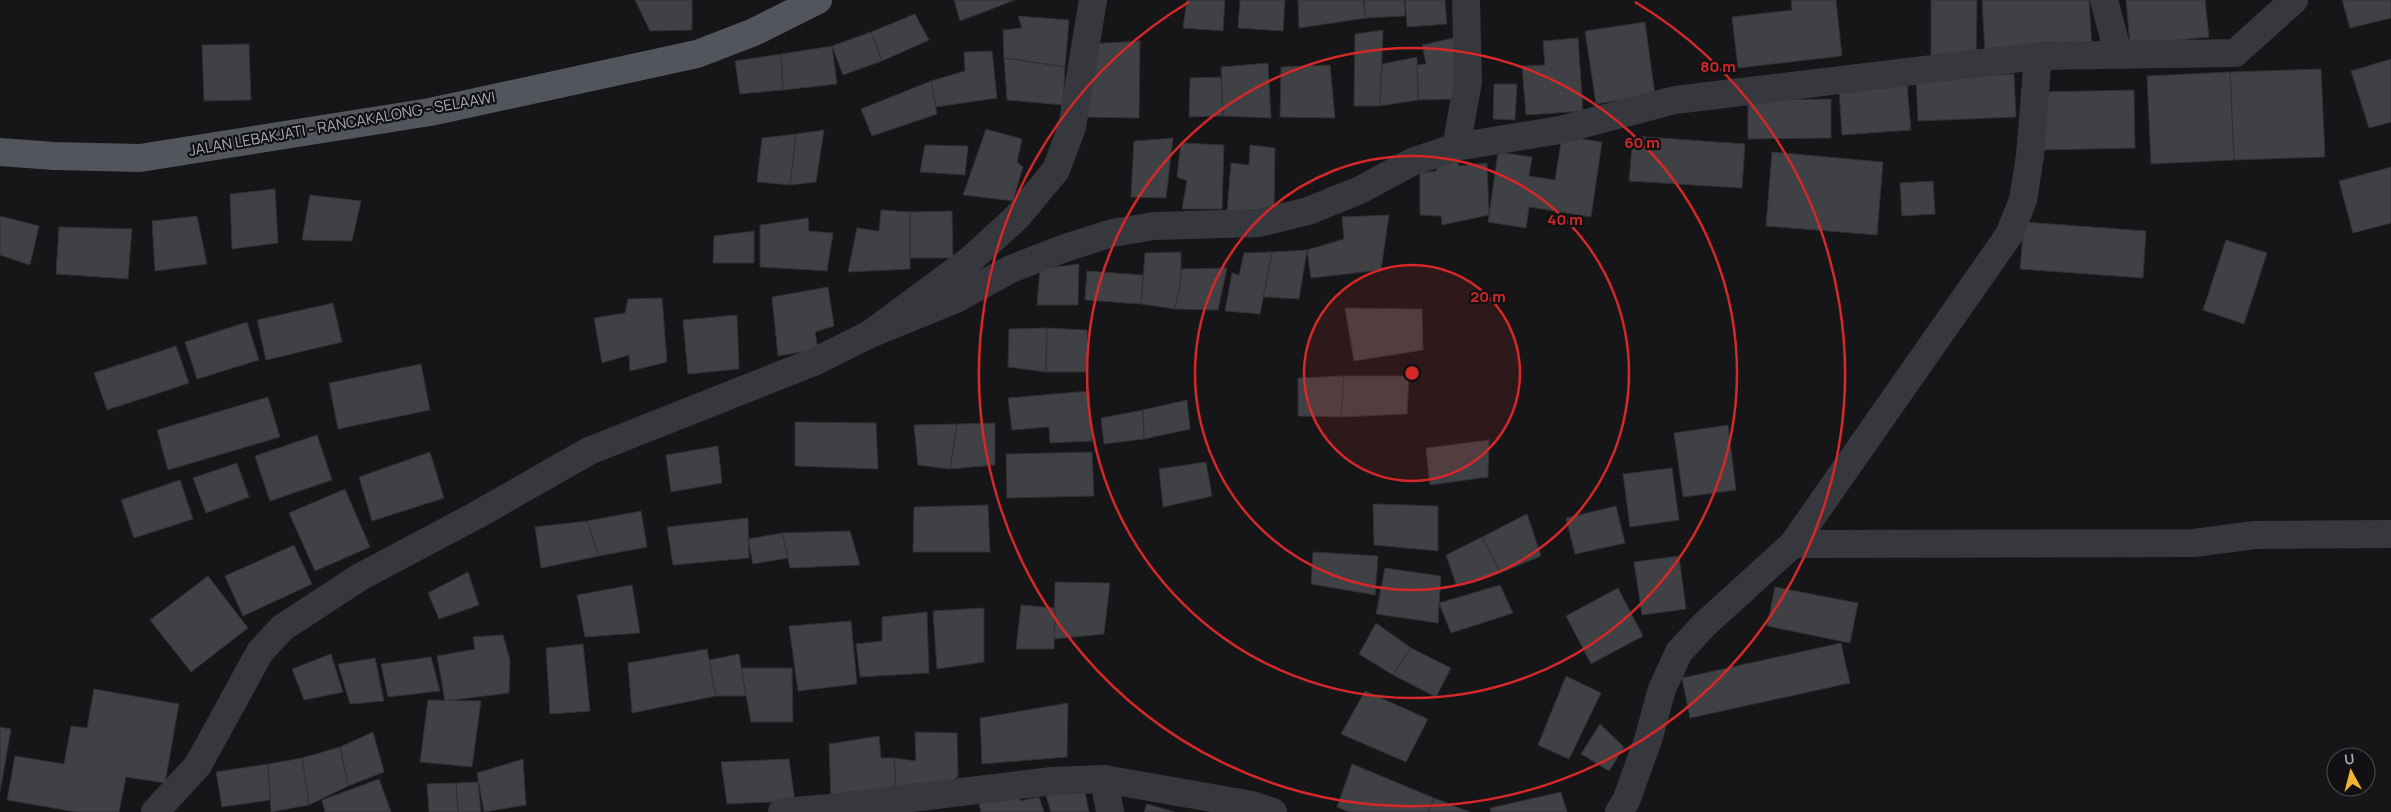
<svg xmlns="http://www.w3.org/2000/svg" width="2391" height="812" viewBox="0 0 2391 812" font-family="Manrope,sans-serif">
<rect width="100%" height="100%" fill="#161618"/>
<g fill="#404145" stroke="#303034">
<path d="M635,0H692V30L650,31Z"/>
<path d="M954,0H1015L960,21Z"/>
<path d="M1187,0H1225L1223,31L1183,28Z"/>
<path d="M1240,0H1285L1283,31L1238,28Z"/>
<path d="M1298,0H1363L1366,18L1299,28Z"/>
<path d="M1364,0H1404L1405,16L1366,18Z"/>
<path d="M1405,0H1445L1447,24L1407,27Z"/>
<path d="M1791,0H1836L1842,56L1738,68L1732,17L1792,10Z"/>
<path d="M1931,0H1977L1976,57H1931Z"/>
<path d="M1982,0H2089L2092,47L1985,54Z"/>
<path d="M2126,0H2205L2209,37L2130,45Z"/>
<path d="M2342,0H2391V18L2350,28Z"/>
<path d="M915,14L929,40L882,61L871,32Z"/>
<path d="M1018,16L1069,20L1065,67L1004,58L1003,30L1022,28Z"/>
<path d="M1645,22L1655,95L1596,104L1585,31Z"/>
<path d="M1383,30L1380,106H1354L1355,34Z"/>
<path d="M871,32L882,61L843,75L832,46Z"/>
<path d="M1454,38L1456,99L1418,100L1417,65L1426,64L1422,45Z"/>
<path d="M1578,38L1583,111L1526,115L1522,66L1545,65L1543,41Z"/>
<path d="M1140,41L1139,118L1083,117L1086,44Z"/>
<path d="M249,44L251,100L204,101L202,45Z"/>
<path d="M832,46L837,84L783,90L781,54Z"/>
<path d="M992,51L997,98L936,107L931,81L965,71L964,52Z"/>
<path d="M781,54L783,90L740,94L735,61Z"/>
<path d="M1417,57L1418,100L1380,106L1382,64Z"/>
<path d="M1004,58L1065,67L1063,105L1007,100Z"/>
<path d="M2391,59V122L2369,128L2351,71Z"/>
<path d="M1268,63L1271,118L1223,116L1221,67Z"/>
<path d="M1330,65L1335,118L1280,117L1281,67Z"/>
<path d="M2321,69L2325,157L2234,160L2230,72Z"/>
<path d="M2230,72L2234,160L2151,164L2147,76Z"/>
<path d="M2014,74L2016,117L1918,121L1916,78Z"/>
<path d="M1221,77L1223,116L1189,117L1190,78Z"/>
<path d="M931,81L937,114L872,136L861,109Z"/>
<path d="M1494,84H1517L1515,120L1493,119Z"/>
<path d="M1907,85L1911,130L1842,135L1839,90Z"/>
<path d="M2134,90L2135,148L2040,150L2039,92Z"/>
<path d="M1831,99V138L1748,139V100Z"/>
<path d="M986,129L1022,139L1017,162L1023,167L1013,201L963,195Z"/>
<path d="M824,130L816,182L790,185L796,134Z"/>
<path d="M796,134L790,185L757,182L762,138Z"/>
<path d="M1562,136L1602,142L1591,217L1529,207L1526,228L1488,222L1498,152L1532,157L1529,176L1555,180Z"/>
<path d="M1633,136L1745,144L1742,188L1629,181Z"/>
<path d="M1173,138L1166,198L1131,197L1134,141Z"/>
<path d="M1181,143L1224,145L1222,209H1182L1187,181L1177,177Z"/>
<path d="M925,145L968,146L965,175L920,172Z"/>
<path d="M1250,145L1275,148L1274,209L1227,212L1231,163L1249,165Z"/>
<path d="M1772,152L1883,162L1877,235L1766,226Z"/>
<path d="M1457,157L1459,166L1487,163L1489,215L1442,225L1441,216L1420,215V173L1436,171L1439,163Z"/>
<path d="M2391,167V223L2353,233L2339,181Z"/>
<path d="M1933,181L1935,214L1902,216L1900,183Z"/>
<path d="M275,189L278,243L232,249L230,194Z"/>
<path d="M310,195L361,201L352,241L302,240Z"/>
<path d="M881,210L910,212V269L848,272L857,228L879,231Z"/>
<path d="M952,211L953,258H910V212Z"/>
<path d="M1389,215L1381,270L1311,278L1307,250L1344,239L1342,217Z"/>
<path d="M0,216L39,226L30,265L0,255Z"/>
<path d="M197,216L207,264L155,271L152,221Z"/>
<path d="M808,218L809,231L833,233L827,271L760,267V225Z"/>
<path d="M2024,222L2146,231L2143,278L2020,269Z"/>
<path d="M59,227L132,229L128,279L56,274Z"/>
<path d="M754,231V263H713L714,236Z"/>
<path d="M2226,240L2267,253L2244,324L2203,310Z"/>
<path d="M1307,250L1299,299L1263,297L1272,252Z"/>
<path d="M1181,252V281L1175,309L1141,304L1145,253Z"/>
<path d="M1272,252L1260,314L1225,311L1232,273L1239,275L1244,253Z"/>
<path d="M1079,264L1078,305H1037L1040,269Z"/>
<path d="M1227,268L1218,310L1175,309L1181,281V269Z"/>
<path d="M1087,271L1143,275L1141,304L1085,300Z"/>
<path d="M828,287L834,326L815,332L818,349L778,356L772,297Z"/>
<path d="M662,298L667,362L630,371L629,355L602,363L594,318L625,313L628,299Z"/>
<path d="M333,303L342,342L266,360L257,320Z"/>
<path d="M1345,308L1422,309L1423,350L1354,361Z"/>
<path d="M737,315L739,369L688,374L683,320Z"/>
<path d="M247,322L259,360L197,379L185,342Z"/>
<path d="M1047,328L1046,372L1008,367L1009,329Z"/>
<path d="M1047,328L1087,330L1088,372H1046Z"/>
<path d="M176,346L189,383L107,410L94,373Z"/>
<path d="M421,364L430,410L338,429L329,383Z"/>
<path d="M1344,376L1341,417L1298,416V378Z"/>
<path d="M1344,376H1409L1407,414L1341,417Z"/>
<path d="M1089,391L1092,441L1050,443L1049,427L1012,430L1008,398Z"/>
<path d="M268,397L280,437L168,470L157,430Z"/>
<path d="M1187,400L1190,429L1144,439L1143,410Z"/>
<path d="M1143,410L1144,439L1104,444L1101,418Z"/>
<path d="M795,422L876,423L878,469L795,466Z"/>
<path d="M995,423V465L950,469L957,424Z"/>
<path d="M957,424L950,469L918,465L914,425Z"/>
<path d="M1728,425L1736,490L1683,497L1674,433Z"/>
<path d="M317,435L332,480L270,501L255,456Z"/>
<path d="M1489,440L1488,477L1430,485L1426,448Z"/>
<path d="M718,446L722,483L671,492L666,455Z"/>
<path d="M430,452L444,498L372,521L359,477Z"/>
<path d="M1092,452L1094,496L1007,498L1006,454Z"/>
<path d="M1206,462L1212,496L1163,507L1159,469Z"/>
<path d="M237,463L249,497L206,513L193,478Z"/>
<path d="M1672,468L1679,520L1630,527L1623,474Z"/>
<path d="M180,480L193,519L134,538L121,500Z"/>
<path d="M345,489L370,547L315,571L289,513Z"/>
<path d="M1373,504L1438,506V551L1374,545Z"/>
<path d="M988,505L990,552H913L914,507Z"/>
<path d="M1616,506L1625,543L1575,554L1566,518Z"/>
<path d="M641,511L647,547L599,556L587,521Z"/>
<path d="M1527,514L1541,556L1500,573L1482,537Z"/>
<path d="M748,518L749,558L673,565L667,527Z"/>
<path d="M587,521L599,556L541,568L535,527Z"/>
<path d="M850,531L860,565L790,568L782,533Z"/>
<path d="M782,533L788,558L753,564L748,539Z"/>
<path d="M1482,537L1500,573L1456,584L1446,555Z"/>
<path d="M294,545L312,584L243,616L225,576Z"/>
<path d="M1313,552L1378,556L1375,595L1311,584Z"/>
<path d="M1679,556L1686,609L1642,615L1634,562Z"/>
<path d="M1385,568L1441,576L1438,623L1376,614Z"/>
<path d="M468,572L479,605L439,619L428,593Z"/>
<path d="M208,576L248,628L191,672L150,620Z"/>
<path d="M1055,582L1110,583L1104,634L1054,639Z"/>
<path d="M632,585L640,633L585,637L577,595Z"/>
<path d="M1500,585L1513,613L1451,633L1439,603Z"/>
<path d="M1775,587L1858,603L1850,643L1767,626Z"/>
<path d="M1618,588L1643,636L1591,664L1566,616Z"/>
<path d="M1021,605L1055,608L1054,649H1016Z"/>
<path d="M984,608V662L937,669L933,611Z"/>
<path d="M927,612L929,673L860,677L856,644L882,641V617Z"/>
<path d="M851,621L857,684L798,691L789,626Z"/>
<path d="M1376,623L1411,648L1393,675L1359,654Z"/>
<path d="M503,635L510,660L509,693L445,701L437,656L475,649L473,637Z"/>
<path d="M1841,643L1850,683L1690,718L1682,678Z"/>
<path d="M583,644L590,711L550,714L546,648Z"/>
<path d="M1411,648L1451,668L1436,697L1393,675Z"/>
<path d="M707,649L716,696L632,713L628,663Z"/>
<path d="M331,654L343,692L304,700L292,669Z"/>
<path d="M739,654L746,696H716L709,660Z"/>
<path d="M431,657L440,691L388,697L381,664Z"/>
<path d="M375,658L384,701L350,704L338,664Z"/>
<path d="M741,668H792L793,722H751Z"/>
<path d="M1566,676L1601,693L1569,759L1538,745Z"/>
<path d="M94,689L179,704L165,783L126,777L119,812H76L7,800L15,756L64,764L71,726L87,728Z"/>
<path d="M1365,691L1428,719L1406,762L1341,734Z"/>
<path d="M428,700L481,701L472,767L420,762Z"/>
<path d="M1068,703L1067,757L982,764L980,718Z"/>
<path d="M1600,724L1624,747L1609,771L1581,754Z"/>
<path d="M0,727L11,729L0,792Z"/>
<path d="M373,732L384,772L348,786L340,747Z"/>
<path d="M915,732L957,733L958,776L950,783L896,790L894,758L916,761Z"/>
<path d="M879,736L881,758H894L896,790L831,800L829,744Z"/>
<path d="M340,747L348,786L309,805L302,758Z"/>
<path d="M302,758L309,805L271,812L268,764Z"/>
<path d="M523,759L526,805L484,812L477,773Z"/>
<path d="M789,759L795,801L727,804L721,762Z"/>
<path d="M268,764L270,800L222,807L216,772Z"/>
<path d="M1352,764L1434,798L1428,812H1349L1337,807Z"/>
<path d="M379,779L391,812H325L322,800Z"/>
<path d="M478,782L481,812H458L456,783Z"/>
<path d="M456,783L458,812H429L427,784Z"/>
<path d="M1084,786L1089,812H1051L1046,796Z"/>
<path d="M1019,791L1020,801L1039,797L1044,812H981L978,801Z"/>
<path d="M1561,792L1567,812H1491L1490,808Z"/>
<path d="M1434,798L1470,812H1428Z"/>
<path d="M1147,804L1175,812H1144Z"/>
</g>
<g fill="none" stroke-linecap="round" stroke-linejoin="round">
<g stroke="#37383d" stroke-width="28">
<path d="M2104,0L2118,53"/>
<path d="M1456,147L1468,82L1466,0"/>
<path d="M870,334L956,299L1011,269L1065,248L1112,233L1154,226L1259,223L1308,211L1360,190L1412,162L1456,147L1560,130L1675,100L2038,56L2235,53L2294,0"/>
<path d="M1793,544L2194,543L2255,535L2391,534"/>
<path d="M1104,779L1110,812"/>
<path d="M155,812L198,765L260,652L282,628L360,577L475,516L589,451L816,361L870,334L970,260L1017,217L1056,170L1072,127L1093,0"/>
<path d="M782,812L830,808L1052,781L1104,779L1252,805L1273,812"/>
<path d="M1619,812L1626,801L1648,740L1662,689L1679,652L1704,625L1793,544L2009,235L2023,200L2030,156L2038,56"/>
</g>
<path stroke="#53555c" stroke-width="28" d="M0,152L54,156L140,158L430,112L697,54L754,32L818,0"/>
</g>
<circle cx="1412" cy="373" r="108" fill="#d62828" fill-opacity=".12"/>
<g fill="none" stroke="#d62828" stroke-width="2.5">
<circle cx="1412" cy="373" r="108"/>
<circle cx="1412" cy="373" r="217"/>
<circle cx="1412" cy="373" r="325"/>
<path d="M1635 2A433 433 0 1 1 1189 2"/>
</g>
<g text-anchor="middle" stroke-width="4.5" stroke-linejoin="round" paint-order="stroke">
<g font-size="15" fill="#a8adb8" stroke="#111113">
<text transform="translate(342 124) rotate(-10)" y="5">JALAN LEBAKJATI - RANCAKALONG - SELAAWI</text>
</g>
</g>
<circle cx="1412" cy="373" r="8" fill="#d62828" stroke="#111113" stroke-width="2.5"/>
<g font-size="15" text-anchor="middle" font-weight="bold" fill="#d62828" stroke="#111113" stroke-width="4.5" stroke-linejoin="round" paint-order="stroke">
<text x="1718" y="72">80 m</text>
<text x="1642" y="148">60 m</text>
<text x="1565" y="225">40 m</text>
<text x="1488" y="302">20 m</text>
</g>
<g transform="translate(2351 772) rotate(353)"><circle r="24" fill="#111113" stroke="#4d4f55"/>
<path d="M0-4L9 19L0 12L-9 19Z" fill="#f2b134"/>
<text y="-8" font-size="14" font-weight="bold" text-anchor="middle" fill="#a8adb8">U</text>
</g>
</svg>
